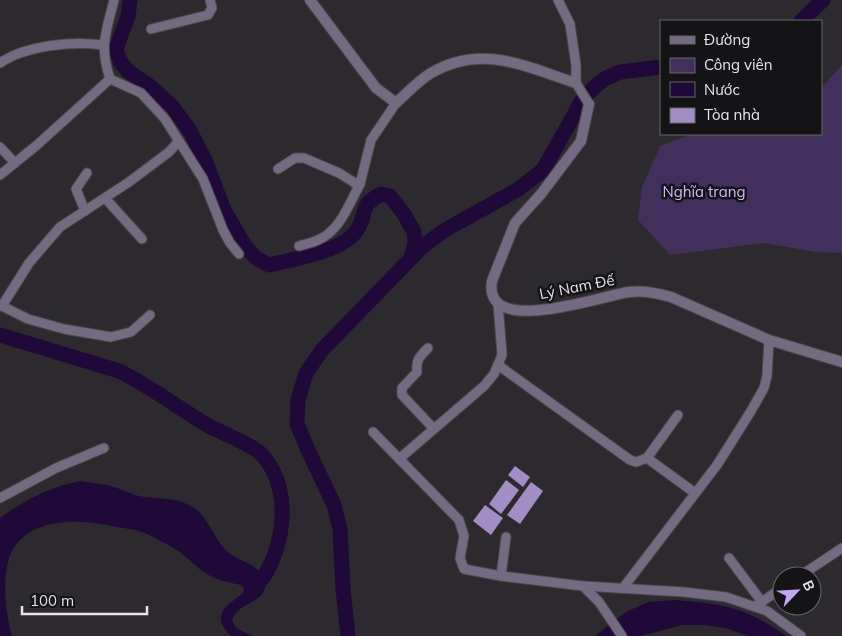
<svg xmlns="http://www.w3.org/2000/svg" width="842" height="636" font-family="Mulish,sans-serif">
  <rect width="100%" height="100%" fill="#2c2a2f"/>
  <polygon fill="#422f5c" points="842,65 842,253 816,252 763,243 670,255 638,220 642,187 660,146 692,134 821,134 821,88"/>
  <g fill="#200938">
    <path d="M80,481C90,483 101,483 110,486C119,488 127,492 135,495C159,501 180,494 200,513C211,524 216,543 229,553C241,562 263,566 265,583C267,604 239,600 232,620L236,628L252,636H231C208,614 229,605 244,592V588L241,585C233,583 224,582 215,578C201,573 191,560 178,551C169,545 155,538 145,533C134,529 122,528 111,526C81,519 35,518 15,546C0,568 5,612 12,636H0V518C27,499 47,488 80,481Z"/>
    <path d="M675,600C696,602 718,603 738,610C756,616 771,626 787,636H749L725,628L703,625H682L641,636H595L626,612L648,602Z"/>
  </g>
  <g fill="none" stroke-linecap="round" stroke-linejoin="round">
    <g stroke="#200938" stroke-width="15">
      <path d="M130,0L128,16L116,49L120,61L128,71L151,87L172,106L190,131L205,160L224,210L245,246L256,258L269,265C293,259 343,252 357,230C368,214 358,206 381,194L390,196L404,214L414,232L415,243L411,258"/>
      <polyline points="801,21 823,0"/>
      <path d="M0,335L119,371C150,386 177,407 207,425C221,433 254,445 263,456C295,491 284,561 251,592"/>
      <polyline points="348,636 343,589 340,529 334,505 308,450 297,424 298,400 306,373 322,350 423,246 445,230 517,190 543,170 584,97 598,84 606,78 620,72 661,67"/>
    </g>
  </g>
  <g fill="#a38dc5">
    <polygon points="515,466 530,477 523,487 508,475"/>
    <polygon points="506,480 519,490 501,514 489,504"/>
    <polygon points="531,482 543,491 520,524 507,515"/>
    <polygon points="485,505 503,518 491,535 473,521"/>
  </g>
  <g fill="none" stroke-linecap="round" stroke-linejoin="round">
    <g stroke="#4a484d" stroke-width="11">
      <g id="minor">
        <path d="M114,0C106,33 99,45 110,79L141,93L165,119L203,179L223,230L230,243L239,254"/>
        <polyline points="558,0 570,24 576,65 576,83 589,104"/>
        <polyline points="151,29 208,15 212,8 210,0"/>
        <path d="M0,63C26,45 73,41 103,45"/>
        <polyline points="0,147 15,163"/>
        <polyline points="278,169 295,158 304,158 339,173 355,183 360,184 371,140 396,103"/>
        <polyline points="0,175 37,145 110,79"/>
        <polyline points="105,198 142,239"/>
        <polyline points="85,211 76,189 87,173"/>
        <path d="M299,246C305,244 312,243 318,240C340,231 349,204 360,184"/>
        <polyline points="0,305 28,319 64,329 111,337 131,332 150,315"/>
        <polyline points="2,306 29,263 60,227 129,182 169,152 178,142"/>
        <path d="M428,348C419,357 416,360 417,372L402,388V395L434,429"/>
        <polyline points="498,365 630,460 636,462 647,458"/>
        <polyline points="678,415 647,458 695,493"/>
        <polyline points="373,432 459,520 464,536 460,558 464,569 501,576 583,586 684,592 726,597 767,611 801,636"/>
        <polyline points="399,459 484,386 494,374 502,355 498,303"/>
        <polyline points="0,498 56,468 104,448"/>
        <polyline points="729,558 762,602"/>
        <polyline points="501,576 506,537"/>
        <polyline points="800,576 842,548"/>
        <polyline points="583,586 599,602 622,636"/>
        <polyline points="623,588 717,465 751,411 764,388 767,376 769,340"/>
        <polyline points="757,605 782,588"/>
      </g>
    </g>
    <g stroke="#4a484d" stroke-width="12">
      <g id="tertiary">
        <path d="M310,0L376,88L396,103C407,93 418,81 431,73C482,43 526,67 576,83"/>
        <path d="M589,104L581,141L541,194L515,223L492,281C482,339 604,295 629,292C643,290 657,293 671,297L769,340L842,362"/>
      </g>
    </g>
    <use href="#minor" stroke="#746b83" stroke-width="9"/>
    <use href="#tertiary" stroke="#746b83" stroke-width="10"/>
  </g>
  <g text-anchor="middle" stroke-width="5" stroke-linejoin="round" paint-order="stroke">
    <g font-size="15" fill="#d2b9f9" stroke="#141316">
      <text x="704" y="197">Nghĩa trang</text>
    </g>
    <g font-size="15" fill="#e7e5e9" stroke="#141316">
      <text transform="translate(577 287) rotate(-11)" y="5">Lý Nam Đế</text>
    </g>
  </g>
  <rect x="660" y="20" width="162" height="115" fill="#141316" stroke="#68676a"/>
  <rect x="670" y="36" width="25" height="8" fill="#746b83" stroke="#68676a"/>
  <text x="704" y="45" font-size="15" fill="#e7e5e9">Đường</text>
  <rect x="670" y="58" width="25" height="15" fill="#422f5c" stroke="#68676a"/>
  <text x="704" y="70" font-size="15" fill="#e7e5e9">Công viên</text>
  <rect x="670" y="82" width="25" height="15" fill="#200938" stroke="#68676a"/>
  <text x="704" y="95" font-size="15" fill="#e7e5e9">Nước</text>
  <rect x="670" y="108" width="25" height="15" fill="#a38dc5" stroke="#68676a"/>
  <text x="704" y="120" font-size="15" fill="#e7e5e9">Tòa nhà</text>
  <g transform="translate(797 591) rotate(65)"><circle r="24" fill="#141316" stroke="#68676a"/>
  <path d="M0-4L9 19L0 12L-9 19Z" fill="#c4a7f1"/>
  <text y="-8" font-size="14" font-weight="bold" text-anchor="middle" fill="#e7e5e9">B</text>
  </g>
  <path d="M22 606v8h125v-8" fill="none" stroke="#e7e5e9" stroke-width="2.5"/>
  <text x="30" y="606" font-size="15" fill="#e7e5e9" stroke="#141316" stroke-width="4" paint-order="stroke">100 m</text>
</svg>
